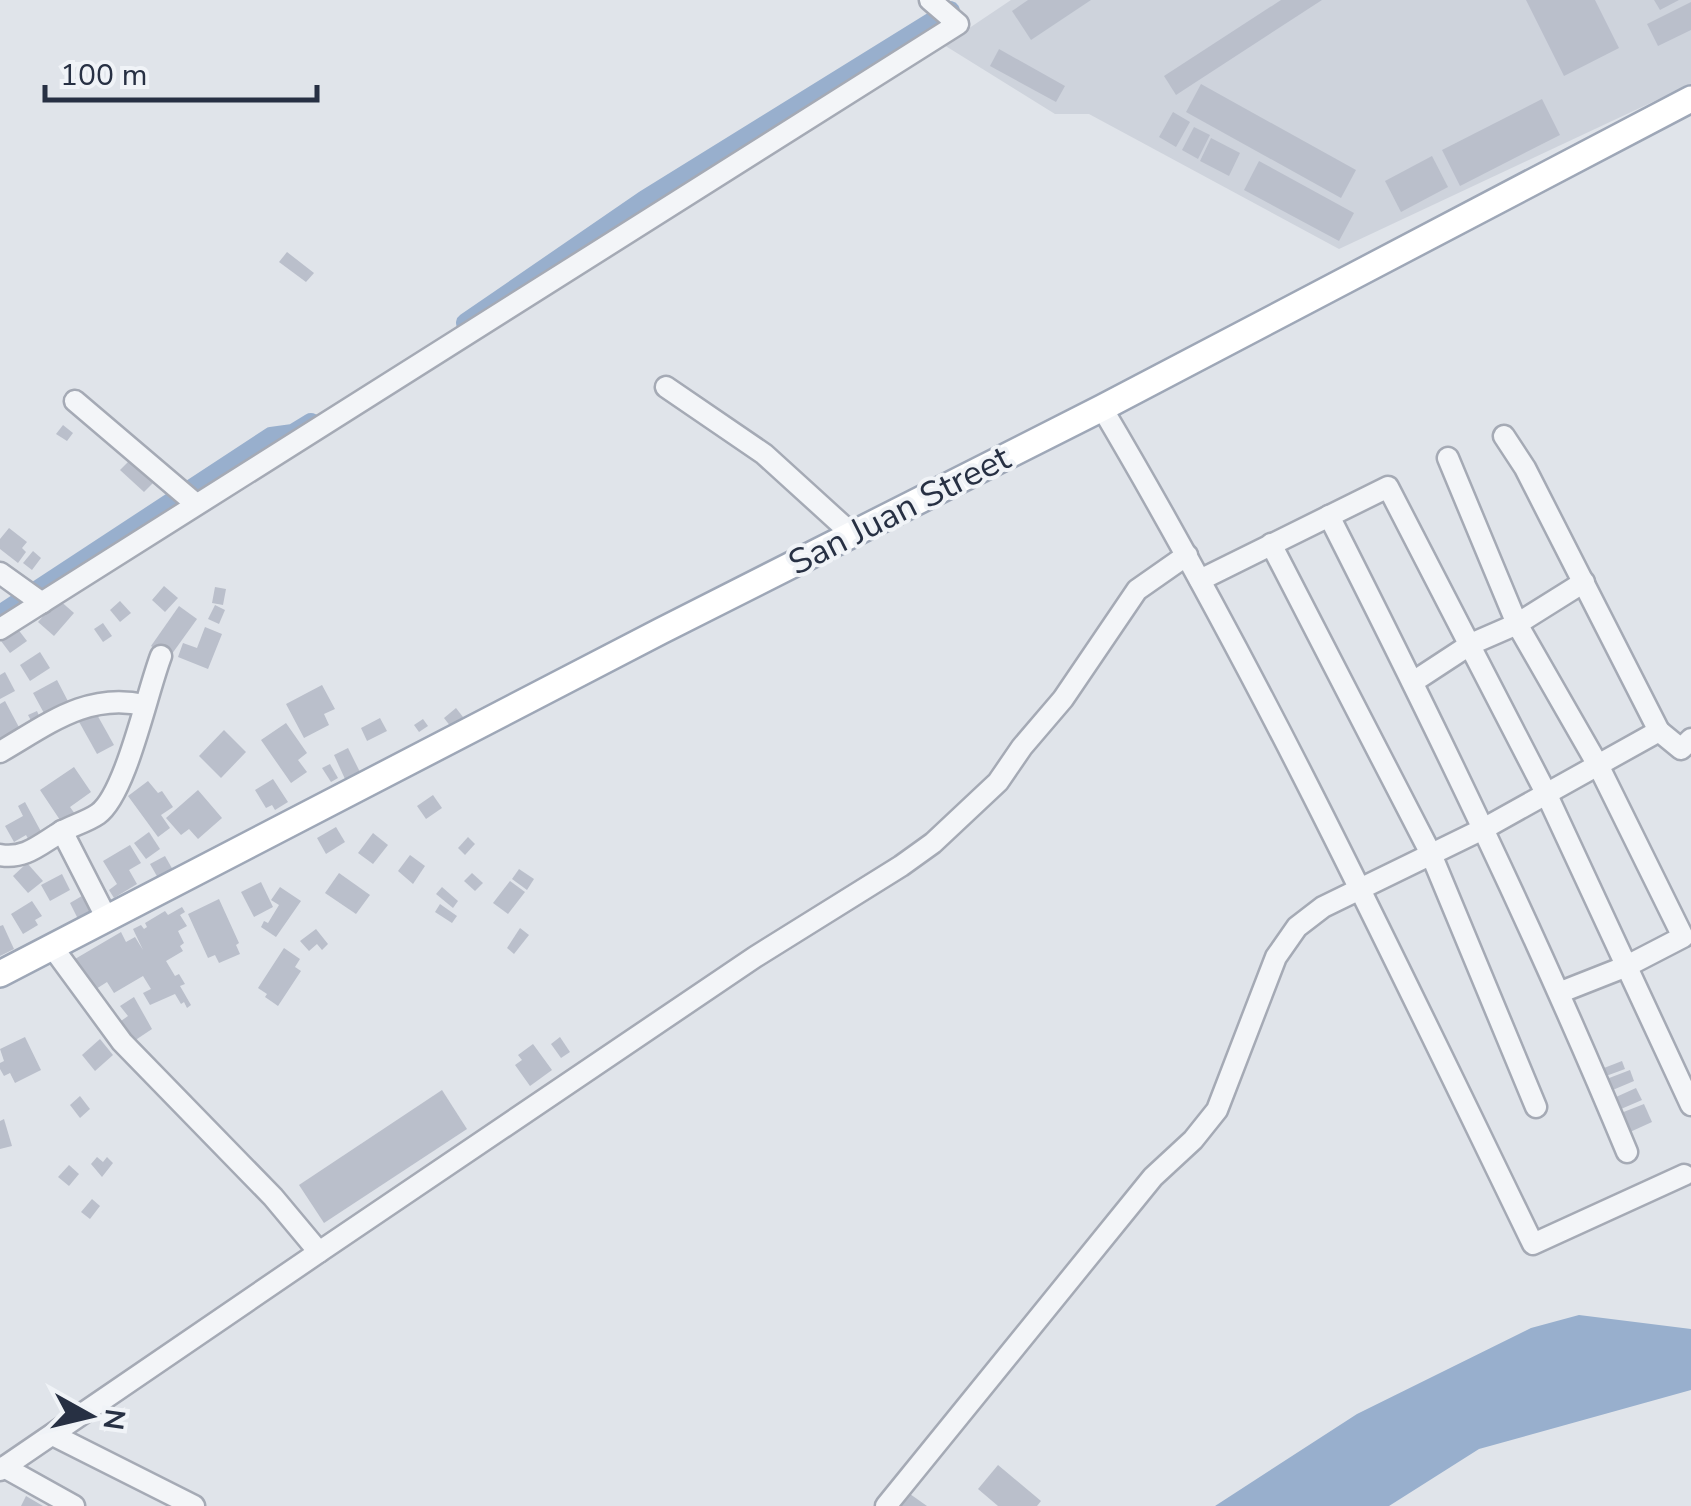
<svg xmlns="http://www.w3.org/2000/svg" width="1691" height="1506" font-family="'Nunito Sans',sans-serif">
  <rect width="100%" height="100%" fill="#e0e4ea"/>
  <polygon fill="#ced3dc" points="1011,0 1691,0 1691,84 1339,249 1089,114 1055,114 944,45"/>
  <polygon fill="#98afcd" points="1579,1315 1691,1329 1691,1390 1479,1449 1389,1506 1215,1506 1357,1414 1531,1328"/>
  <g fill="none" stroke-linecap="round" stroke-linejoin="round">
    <g stroke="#98afcd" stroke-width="20">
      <polyline points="466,323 645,200 950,11"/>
      <polyline points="0,615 271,437 293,434 311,423"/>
    </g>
  </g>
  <g fill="#babfcb">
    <polygon points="1028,0 1091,0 1031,40 1012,11"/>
    <polygon points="1281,0 1322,0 1176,95 1164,76"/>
    <polygon points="1526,0 1595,0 1619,48 1564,76"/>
    <polygon points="1654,0 1679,0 1660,10"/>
    <polygon points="1691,2 1691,30 1658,46 1647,24"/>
    <polygon points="999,49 1065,86 1056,102 990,66"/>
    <polygon points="1201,84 1356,170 1341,198 1186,112"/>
    <polygon points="1542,99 1560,135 1460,186 1442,150"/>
    <polygon points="1173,112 1190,122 1176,147 1159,137"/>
    <polygon points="1194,127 1210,135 1198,159 1182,150"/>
    <polygon points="1211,138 1240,153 1229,176 1200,161"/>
    <polygon points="1432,156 1448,187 1401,212 1385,181"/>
    <polygon points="1259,161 1354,213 1339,241 1244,190"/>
    <polygon points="287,252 314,273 306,282 279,262"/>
    <polygon points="63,425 73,433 67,441 56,434"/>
    <polygon points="133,457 157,479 144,492 120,470"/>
    <polygon points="9,528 27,542 22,548 26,552 18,563 0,549 0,539"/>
    <polygon points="33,551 41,558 32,570 23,563"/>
    <polygon points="164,586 178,598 165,612 152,600"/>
    <polygon points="215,587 226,589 223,605 212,603"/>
    <polygon points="58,599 74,613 54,636 38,622"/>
    <polygon points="120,601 131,613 120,622 110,610"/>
    <polygon points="215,605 225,610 219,624 208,619"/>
    <polygon points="179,606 197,619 169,658 151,646"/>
    <polygon points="103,623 112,636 103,642 94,629"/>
    <polygon points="205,627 222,634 208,669 178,657 183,643 197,648"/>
    <polygon points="17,628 27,641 10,653 1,641"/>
    <polygon points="40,652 50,668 30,681 20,665"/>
    <polygon points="5,672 15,691 0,699 0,675"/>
    <polygon points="57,680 72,709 35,728 28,715 37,711 40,718 45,715 33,693"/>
    <polygon points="322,685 335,709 324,714 329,725 304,738 286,704"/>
    <polygon points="5,701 21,731 0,742 0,704"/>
    <polygon points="456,708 463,717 451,727 444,718"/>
    <polygon points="95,711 114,745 97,754 78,720"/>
    <polygon points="380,718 387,731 367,741 361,728"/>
    <polygon points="423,719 428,726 419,732 414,725"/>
    <polygon points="286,723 307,753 298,760 307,772 291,783 261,740"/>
    <polygon points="224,730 246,752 221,778 199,756"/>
    <polygon points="348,748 360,772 345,779 334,755"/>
    <polygon points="330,764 338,778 331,782 322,768"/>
    <polygon points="74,767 91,792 70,807 75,814 62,823 40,790"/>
    <polygon points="273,779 288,802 275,810 272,805 266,808 255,790"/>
    <polygon points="148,781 158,793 162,791 173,807 161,815 170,828 158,837 128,796"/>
    <polygon points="198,790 222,818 198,839 189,829 181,835 166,818"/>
    <polygon points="433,795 442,808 426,819 417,806"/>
    <polygon points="25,802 45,839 32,846 26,835 14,842 5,826 23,816 18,806"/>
    <polygon points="336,827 345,842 326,854 317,838"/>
    <polygon points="149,832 160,849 146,859 134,843"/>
    <polygon points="373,833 388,845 373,864 358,853"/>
    <polygon points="468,837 475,844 465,855 458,848"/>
    <polygon points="130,845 141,863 129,870 137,884 114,898 109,890 117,884 103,861"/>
    <polygon points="410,855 425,866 413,884 398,871"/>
    <polygon points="165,856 173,870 158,878 150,864"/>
    <polygon points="27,863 43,881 28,893 13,876"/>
    <polygon points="519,869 534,879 527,890 512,879"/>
    <polygon points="339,873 370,895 356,914 325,893"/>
    <polygon points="472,873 483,883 475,891 464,881"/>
    <polygon points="62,874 70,890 50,901 41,885"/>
    <polygon points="510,881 525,892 508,914 493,903"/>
    <polygon points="261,882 273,907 254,917 241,892"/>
    <polygon points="280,887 301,901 276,937 261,927 264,921 268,923 279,905 271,900"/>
    <polygon points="442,887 458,901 453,908 436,894"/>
    <polygon points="87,893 97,912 79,921 70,903"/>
    <polygon points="219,899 239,943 236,945 240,954 219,963 215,955 208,958 188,914"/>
    <polygon points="32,901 42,916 35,920 38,925 23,934 11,914"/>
    <polygon points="440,904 457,916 452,923 435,912"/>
    <polygon points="182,907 185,912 180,915 187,926 178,931 184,943 180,946 183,951 166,961 175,976 179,974 185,984 180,986 191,1005 187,1008 184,1002 181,1004 175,994 150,1005 143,993 151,989 143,976 114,993 107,982 96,989 75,959 121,932 126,942 135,937 143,950 133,929 141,925 144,929 147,927 145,923 165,911 168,915"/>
    <polygon points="3,925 14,949 0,956 0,926"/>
    <polygon points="520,928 529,935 514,954 507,948"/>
    <polygon points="316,929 328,944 322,950 317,944 309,951 300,941"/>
    <polygon points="284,948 300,959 295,967 301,971 278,1006 265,997 267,994 258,988"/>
    <polygon points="134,997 152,1029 134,1041 121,1021 128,1016 120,1006"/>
    <polygon points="25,1037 41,1070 15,1083 10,1073 4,1076 0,1069 0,1063 4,1061 0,1049"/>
    <polygon points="560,1037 570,1052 561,1058 551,1044"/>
    <polygon points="100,1039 113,1055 95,1071 82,1055"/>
    <polygon points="533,1044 552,1070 530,1086 515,1065 522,1060 518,1055"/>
    <polygon points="1622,1061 1625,1069 1606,1076 1604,1068"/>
    <polygon points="1630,1070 1634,1081 1608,1092 1604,1080"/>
    <polygon points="1636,1088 1642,1100 1621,1109 1616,1097"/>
    <polygon points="442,1090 467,1129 324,1223 299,1185"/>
    <polygon points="80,1096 90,1109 80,1118 70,1105"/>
    <polygon points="1644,1104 1652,1122 1630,1132 1621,1113"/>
    <polygon points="4,1119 12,1146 0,1149 0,1121"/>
    <polygon points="97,1157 103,1162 107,1157 113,1163 102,1177 91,1164"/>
    <polygon points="69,1165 79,1174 69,1186 58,1177"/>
    <polygon points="92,1199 100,1206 90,1219 81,1212"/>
    <polygon points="998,1465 1041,1501 1037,1506 998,1506 978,1489"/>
    <polygon points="910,1494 927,1506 901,1506"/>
    <polygon points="26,1496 43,1506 21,1506"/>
  </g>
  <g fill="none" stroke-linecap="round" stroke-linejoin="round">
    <g stroke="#a5aab5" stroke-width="25">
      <g id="minor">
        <polyline points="666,387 764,454 852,534"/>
        <polyline points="75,401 196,504"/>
        <path d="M1102,408C1262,678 1396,962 1533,1244L1684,1175"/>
        <polyline points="1448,458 1517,624 1599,767 1683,937 1627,966 1561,992"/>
        <path d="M1329,516C1435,725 1537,935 1627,1152"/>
        <polyline points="1271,544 1431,854 1536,1107"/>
        <polyline points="0,573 42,603"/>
        <polyline points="1200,580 1388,487 1546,793 1691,1105"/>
        <polyline points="0,629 958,24 930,0"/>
        <polyline points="1413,682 1471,644 1517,624 1584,582"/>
        <polyline points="1659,731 1681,749 1691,739"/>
        <path d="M0,752C47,725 87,692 144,705"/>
        <polyline points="62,831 107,919"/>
        <path d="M0,855C23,859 37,847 56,835C69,826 85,823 98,814C126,794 147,692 161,656"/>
        <polyline points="53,948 122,1042 273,1197 319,1252 755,957 901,866 933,843 998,782 1022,747 1063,699 1137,590 1187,555"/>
        <polyline points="53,1435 194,1506"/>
        <polyline points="4,1467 74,1506"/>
        <polyline points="0,1470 319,1252"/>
        <polyline points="886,1506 1153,1177 1193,1140 1217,1110 1276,957 1297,927 1323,907 1485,828 1659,731 1525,468 1504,436"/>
      </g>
    </g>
    <g stroke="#9ea7b7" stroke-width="30">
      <polyline id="major" points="0,974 661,631 1102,408 1691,99"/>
    </g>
    <use href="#minor" stroke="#f3f5f8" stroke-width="20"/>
    <use href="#major" stroke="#fff" stroke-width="25"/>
  </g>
  <g text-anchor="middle" stroke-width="8" stroke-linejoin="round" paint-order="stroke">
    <g font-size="35" fill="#273043" stroke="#f0f3f7">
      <text transform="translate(899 510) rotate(-27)" y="12">San Juan Street</text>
    </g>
  </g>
  <g transform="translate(90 1416) rotate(98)" stroke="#f0f3f7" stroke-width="8" paint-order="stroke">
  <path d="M0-8L18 38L0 25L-18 38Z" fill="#273043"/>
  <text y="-15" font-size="28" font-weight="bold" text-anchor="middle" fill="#273043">N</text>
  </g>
  <path d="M45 85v15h272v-15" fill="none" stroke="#273043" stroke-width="5"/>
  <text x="60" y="85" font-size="30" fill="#273043" stroke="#f0f3f7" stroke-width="8" paint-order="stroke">100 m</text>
</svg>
